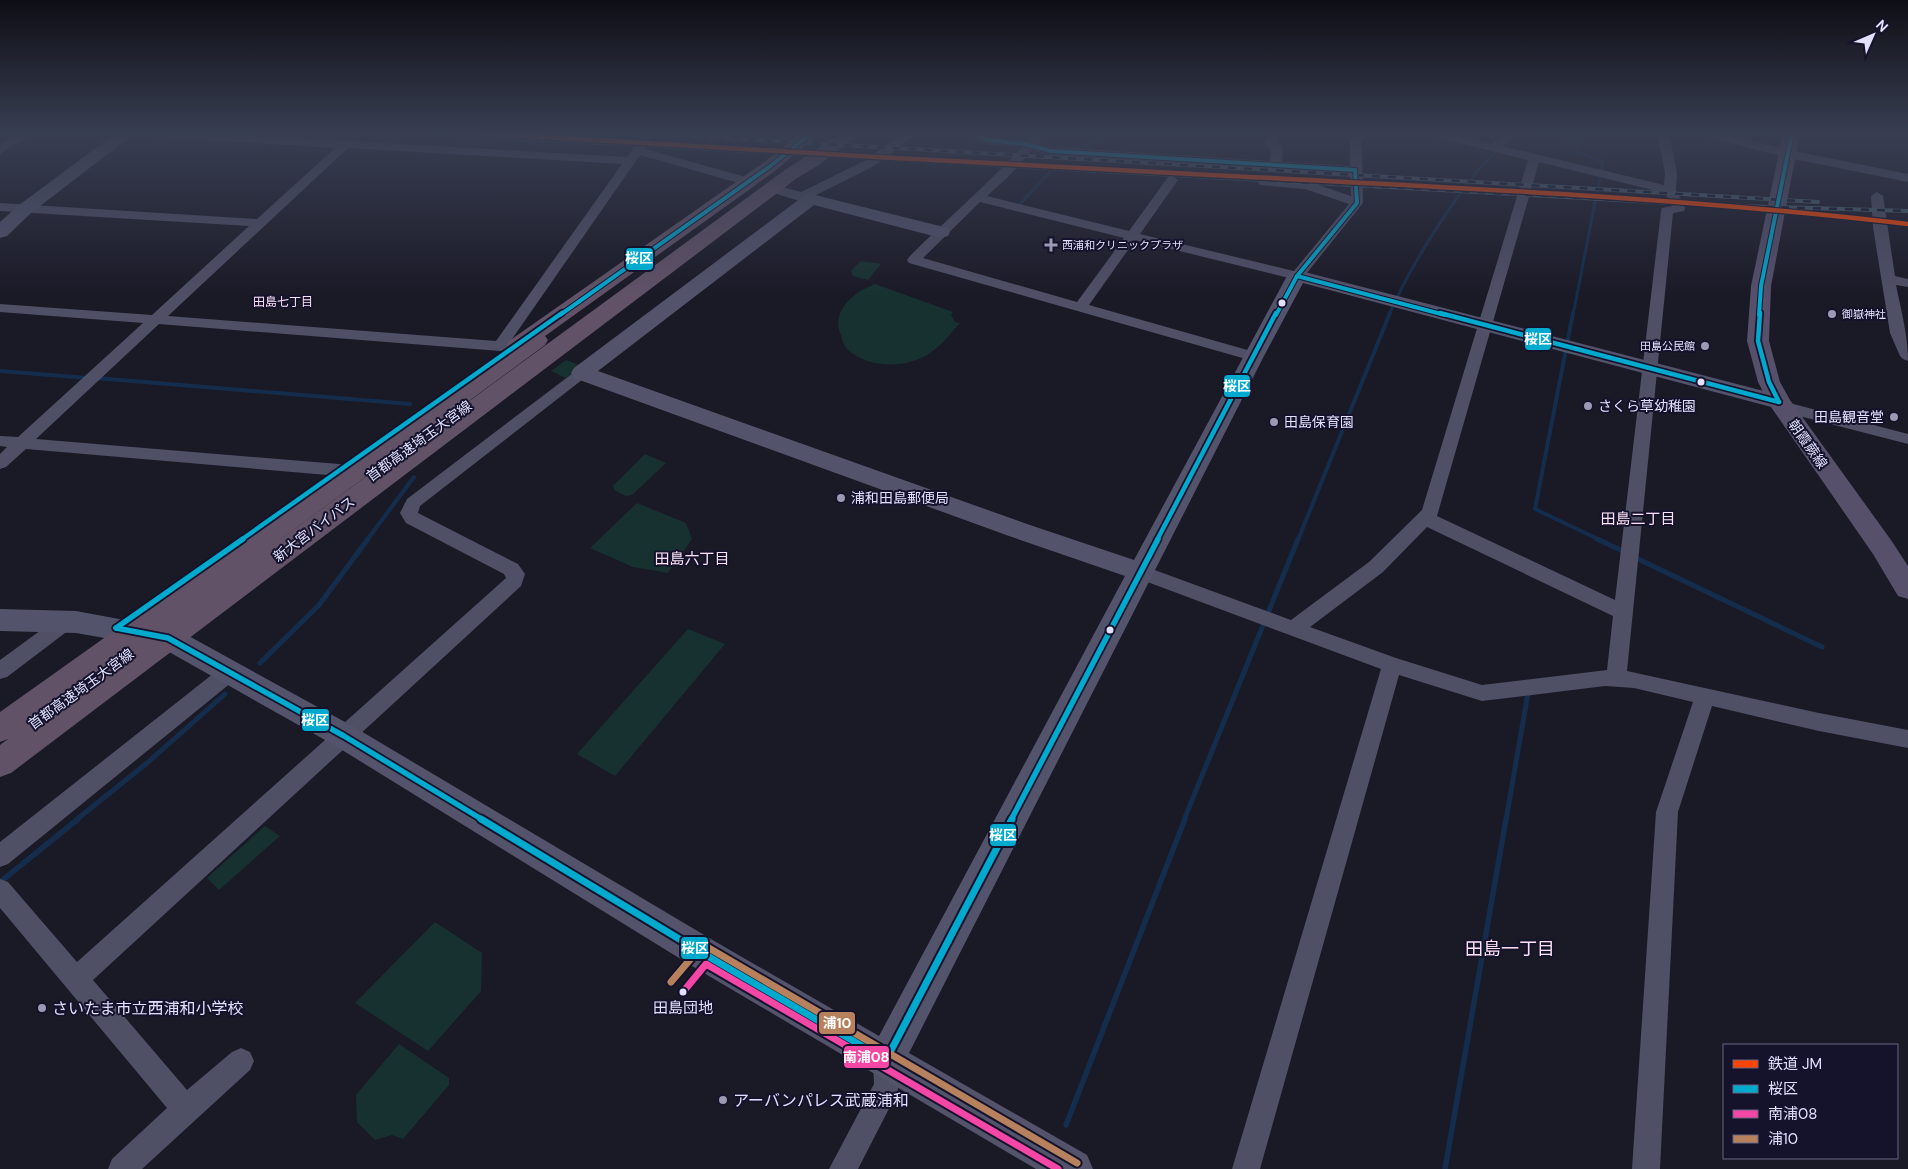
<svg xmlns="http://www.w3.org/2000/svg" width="1908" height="1169" font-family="'DM Sans','Noto Sans JP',sans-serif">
  <rect width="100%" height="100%" fill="#1a1926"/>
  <g fill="#173130">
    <polygon points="861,261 881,264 868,280 853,276 851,271"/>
    <path d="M875,284L953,312L951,315L955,322L960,323C950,334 942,345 930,353C907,369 868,369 847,349C844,346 842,340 841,335C830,311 854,292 875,284Z"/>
    <polygon points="566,360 582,366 566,378 551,371"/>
    <polygon points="645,454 666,463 632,495 626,496 614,490 613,486"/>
    <polygon points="637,503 686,523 692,539 668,573 633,567 590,548"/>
    <polygon points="688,629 725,644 615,776 577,754"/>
    <polygon points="265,826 280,836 219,890 207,878"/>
    <polygon points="435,922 482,953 481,991 428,1051 355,1003"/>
    <polygon points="399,1044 449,1078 449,1085 403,1139 392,1135 375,1140 357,1122 356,1095"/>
  </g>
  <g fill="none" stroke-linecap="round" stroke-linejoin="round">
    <g stroke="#142d4c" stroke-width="3">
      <polyline points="1548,133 1582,140"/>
      <polyline points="1083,148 1109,133"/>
      <polyline points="1020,204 1049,173"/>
      <path d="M1389,315C1408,270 1445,212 1475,174C1487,159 1503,146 1516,133"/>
      <polyline points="1573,315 1603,162 1576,151 1582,140 1589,133"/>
    </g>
    <g stroke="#142d4c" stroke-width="4">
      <polyline points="1573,313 1535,509 1600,540"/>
      <polyline points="0,371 88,378"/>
      <polyline points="96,378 410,404"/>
      <polyline points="367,540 414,477"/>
      <polyline points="1298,540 1390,313"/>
    </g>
    <g stroke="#142d4c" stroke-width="5">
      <polyline points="1597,539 1625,552"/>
      <polyline points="1634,557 1822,647"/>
      <polyline points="260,663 319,605 368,539"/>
      <polyline points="76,820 147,763 225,694"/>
      <polyline points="1184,820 1298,539"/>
      <polyline points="1506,820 1528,693"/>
    </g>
    <g stroke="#142d4c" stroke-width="5.5">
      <polyline points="0,882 78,819"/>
      <polyline points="1066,1125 1185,819"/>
      <polyline points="1445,1169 1506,819"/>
    </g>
    <g fill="#4f4f66" fill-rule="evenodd">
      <polygon points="19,133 33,133 0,154 0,145"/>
      <path d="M133,133H205L627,157L644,133H656L645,149L753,179L755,182L749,186L640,155L510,342L520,344L523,347L520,350L500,351L159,324L36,439L339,464L345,466L347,470L345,474L339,476L26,449L6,467L0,469V454L7,447L0,446V436L18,437L143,323L0,312V304L152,315L249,226L0,211V203L257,219L335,148L139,136ZM348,148L622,164L496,341L168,316Z"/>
      <polygon points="784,133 798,133 786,141 780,137"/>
      <path d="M903,133H918L874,166L814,196L817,199L815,202C804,205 780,194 768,191L766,188L772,184L801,192L866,160Z"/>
      <path d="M966,133H980L992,137L1027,141L1034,133H1047L1038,144L1051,147L1270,161L1271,149L1265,144L1267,133H1279L1277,142L1283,147L1282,162L1350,166V141L1355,133H1367L1362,141L1363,203L1302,279L1297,280L1135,240L1089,305L1258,353L1261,356L1258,359L1253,361L909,263L907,260L909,257C946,220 986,186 1022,147C1004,145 979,148 966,133ZM1032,150L1051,155L1350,173L1351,196L1307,181L1260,179L1258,182L1260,185L1305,189L1349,204L1294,271L1140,234L1178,180L1172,176L1168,177L1129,231L987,196L1009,176ZM980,202L1124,238L1077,302L923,258Z"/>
      <path d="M1425,133H1447L1492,144L1503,133H1516L1502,146L1664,185L1665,173L1657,133H1669L1677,173L1676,190L1685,208L1684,211L1673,213L1627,671L1819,713L1908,730V748L1819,731L1712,706L1678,812L1660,1169H1632L1656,812L1693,702L1634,688L1605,686L1482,701L1399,675L1260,1169H1232L1381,669L1134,577L1132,572L1134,567L1141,565L1291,620L1369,562L1422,510L1528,160L1427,135ZM1539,162L1665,193L1672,206L1662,208L1661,211L1615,600L1437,516ZM1427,527L1613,616L1607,670L1482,685L1396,658L1310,627L1383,572Z"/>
      <polygon points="1698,133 1719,133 1789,150 1908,174 1908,182 1789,158 1700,135"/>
      <path d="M1877,192L1883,196L1895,276L1908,279V287L1896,285C1901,310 1908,335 1908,361L1903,359L1900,356L1890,333L1873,227L1871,196Z"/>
      <polygon points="582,368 587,370 590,373 587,376 420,506 418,513 518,564 525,574 521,586 93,980 187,1090 232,1052 241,1048 250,1052 254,1061 250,1070 142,1169 108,1169 112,1159 167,1108 0,908 0,879 8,882 77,962 506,578 504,574 406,523 400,513 407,499 577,370"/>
      <polygon points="1782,401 1908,434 1908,444 1776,410 1774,406 1776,402"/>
      <polygon points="66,614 73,617 76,622 73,627 7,677 0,679 0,660 59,617"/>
      <polygon points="230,664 237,666 240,672 237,678 8,864 0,867 0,842 223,666"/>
      <path d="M886,1047L895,1051C901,1065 902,1081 896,1095L858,1169H829L874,1084L873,1060L877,1051Z"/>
    </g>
    <g fill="#53546c" fill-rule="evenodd">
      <polygon points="116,133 135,133 31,213 7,236 0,238 0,222 19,205"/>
      <polygon points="811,194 948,228 950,232 948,236 941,238 814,205 598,371 1027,524 1134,560 1287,276 1290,272 1297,270 1787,397 1790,402 1787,407 1779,409 1303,283 1264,356 909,1053 1087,1155 1093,1169 1036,1169 692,966 334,745 162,648 76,633 0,631 0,609 76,611 178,630 354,727 716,942 879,1036 1125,576 1009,536 574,378 571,373 574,368 805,195"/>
    </g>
    <polygon fill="#56506a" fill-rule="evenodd" points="1783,133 1800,133 1771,286 1769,341 1780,382 1790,400 1891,540 1908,566 1908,599 1898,596 1873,554 1771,407 1758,382 1747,341 1751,286"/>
    <polygon fill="#615268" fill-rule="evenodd" points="801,133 820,133 775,171 545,336 548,340 545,345 255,558 785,170 841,133 860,133 819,165 797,178 11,773 0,777 0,745 8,739 0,742 0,712 509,350 506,346 509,341 763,163"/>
    <g stroke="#485f6d" stroke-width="4">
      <g id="rail">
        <polyline points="423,133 1708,205 1908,211"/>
        <polyline points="637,133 1818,202"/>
      </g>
    </g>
    <use href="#rail" stroke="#15132c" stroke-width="2.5" stroke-dasharray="8" stroke-linecap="butt"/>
    <g stroke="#15132c" stroke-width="6">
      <g id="bus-1-far3">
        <polyline points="972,133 987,140 1024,144 1051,151 1355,170"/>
        <polyline points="1297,276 1445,315"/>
        <polyline points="560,315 769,167 812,133"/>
        <polyline points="1276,315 1297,276 1357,203 1355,170"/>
        <polyline points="1759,315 1761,286 1792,133"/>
      </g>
    </g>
    <g stroke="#15132c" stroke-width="8">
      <g id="bus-1-far2">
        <polyline points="1440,313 1779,402"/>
        <polyline points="1760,313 1758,341 1769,382 1779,402"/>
        <polyline points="241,540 562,313"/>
        <polyline points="1157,540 1276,313"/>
      </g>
    </g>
    <g stroke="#15132c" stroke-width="9">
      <g id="bus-1-far1">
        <polyline points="116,628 168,638 344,736 483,820"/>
        <polyline points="116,628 243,539"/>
        <polyline points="1011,820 1158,539"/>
      </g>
    </g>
    <g stroke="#15132c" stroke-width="11">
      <g id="bus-1">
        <polyline points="481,819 704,954 886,1060"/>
        <polyline points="886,1060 1012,819"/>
      </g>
    </g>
    <g stroke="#15132c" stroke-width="11">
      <polyline id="bus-2" points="683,992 706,964 1058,1169"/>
    </g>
    <g stroke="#15132c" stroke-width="11">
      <polyline id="bus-3" points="671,982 699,949 707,947 1077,1163"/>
    </g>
    <use href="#bus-1-far3" stroke="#00a9ce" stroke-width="4"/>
    <use href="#bus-1-far2" stroke="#00a9ce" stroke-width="4.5"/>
    <use href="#bus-1-far1" stroke="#00a9ce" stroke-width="5.5"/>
    <use href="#bus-1" stroke="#00a9ce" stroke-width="7"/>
    <use href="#bus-2" stroke="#f346a5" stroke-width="7"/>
    <use href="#bus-3" stroke="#b6815c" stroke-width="7"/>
    <g stroke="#15132c" stroke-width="7">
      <path id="rail-1" d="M477,133C722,149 966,162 1211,175C1444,187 1676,197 1908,224"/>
    </g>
    <use href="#rail-1" stroke="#ff4500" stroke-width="4.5"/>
  </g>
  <linearGradient id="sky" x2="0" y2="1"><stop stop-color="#0e0e15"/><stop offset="0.45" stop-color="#383e52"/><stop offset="1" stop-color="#383e52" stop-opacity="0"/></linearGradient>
  <rect width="1908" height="297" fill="url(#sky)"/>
  <g fill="#9b9ab2" stroke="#15132c" stroke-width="2">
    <path d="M1048.5 237.5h5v5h5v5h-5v5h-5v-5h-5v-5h5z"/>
    <circle cx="1832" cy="314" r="5"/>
    <circle cx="1705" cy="346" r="5"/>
    <circle cx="1588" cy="406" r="5"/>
    <circle cx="1894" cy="417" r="5"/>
    <circle cx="1274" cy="422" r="5"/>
    <circle cx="841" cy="498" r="5"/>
    <circle cx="42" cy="1008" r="5"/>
    <circle cx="723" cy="1100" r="5"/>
  </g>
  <g fill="#e1e0fd" stroke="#15132c" stroke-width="2">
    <circle cx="1282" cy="303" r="4.5"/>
    <circle cx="1701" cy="382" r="4.5"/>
    <circle cx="1110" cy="630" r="4.5"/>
    <circle cx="683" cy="992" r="4.5"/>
  </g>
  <g text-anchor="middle" stroke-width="4" stroke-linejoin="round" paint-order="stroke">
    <g font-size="11" fill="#e1e0fd" stroke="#15132c" text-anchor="start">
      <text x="1062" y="249">西浦和クリニックプラザ</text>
      <text x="1842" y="318">御嶽神社</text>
      <text x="1695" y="350" text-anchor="end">田島公民館</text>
    </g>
    <g font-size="12" fill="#fde1f5" stroke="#15132c">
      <text x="283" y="306">田島七丁目</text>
    </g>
    <g font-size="14" fill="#e1e0fd" stroke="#15132c" text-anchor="start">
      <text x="1598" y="411">さくら草幼稚園</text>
      <text x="1884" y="422" text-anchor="end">田島観音堂</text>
      <text x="1284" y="427">田島保育園</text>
      <text x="851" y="503">浦和田島郵便局</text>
    </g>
    <g font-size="14" fill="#e1e0fd" stroke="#15132c">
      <text transform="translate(419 441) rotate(-36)" y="5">首都高速埼玉大宮線</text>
      <text transform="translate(1808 444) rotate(55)" y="5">朝霞蕨線</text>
      <text transform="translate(314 529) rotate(-37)" y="5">新大宮バイパス</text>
      <text transform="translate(81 689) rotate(-36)" y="5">首都高速埼玉大宮線</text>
    </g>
    <g font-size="15" fill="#fde1f5" stroke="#15132c">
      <text x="1638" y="524">田島二丁目</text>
      <text x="692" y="564">田島六丁目</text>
    </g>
    <g font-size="15" fill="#e1e0fd" stroke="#15132c">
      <text x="683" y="1013">田島団地</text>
    </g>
    <g font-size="16" fill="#e1e0fd" stroke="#15132c" text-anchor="start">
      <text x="52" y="1014">さいたま市立西浦和小学校</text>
      <text x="733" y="1106">アーバンパレス武蔵浦和</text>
    </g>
    <g font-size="18" fill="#fde1f5" stroke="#15132c">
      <text x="1510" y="955">田島一丁目</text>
    </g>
  </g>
  <g stroke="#15132c" stroke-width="2">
    <rect x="625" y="247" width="29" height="24" rx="5" fill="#00a9ce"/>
    <rect x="1524" y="327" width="28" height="24" rx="5" fill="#00a9ce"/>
    <rect x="1223" y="374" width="28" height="24" rx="5" fill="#00a9ce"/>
    <rect x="301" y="708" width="29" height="24" rx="5" fill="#00a9ce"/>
    <rect x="989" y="823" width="28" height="24" rx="5" fill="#00a9ce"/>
    <rect x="680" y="936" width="29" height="24" rx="5" fill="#00a9ce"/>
    <rect x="818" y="1011" width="38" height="24" rx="5" fill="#b6815c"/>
    <rect x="843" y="1045" width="47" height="24" rx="5" fill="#f346a5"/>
  </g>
  <g font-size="14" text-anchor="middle" font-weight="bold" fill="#fff">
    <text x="639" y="263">桜区</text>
    <text x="1538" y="344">桜区</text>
    <text x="1237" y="391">桜区</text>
    <text x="315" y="725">桜区</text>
    <text x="1003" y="840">桜区</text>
    <text x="695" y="953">桜区</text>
    <text x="837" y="1028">浦10</text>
    <text x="866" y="1062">南浦08</text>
  </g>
  <rect x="1723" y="1044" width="175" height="115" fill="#15132c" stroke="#676580"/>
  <rect x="1733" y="1060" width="25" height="8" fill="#ff4500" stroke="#676580"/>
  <text x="1768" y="1069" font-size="15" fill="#e1e0fd">鉄道 JM</text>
  <rect x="1733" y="1085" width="25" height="8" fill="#00a9ce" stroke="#676580"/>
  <text x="1768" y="1094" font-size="15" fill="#e1e0fd">桜区</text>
  <rect x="1733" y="1110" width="25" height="8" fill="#f346a5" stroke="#676580"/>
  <text x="1768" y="1119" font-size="15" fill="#e1e0fd">南浦08</text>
  <rect x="1733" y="1135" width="25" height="8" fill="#b6815c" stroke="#676580"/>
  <text x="1768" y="1144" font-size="15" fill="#e1e0fd">浦10</text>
  <g transform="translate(1873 35) rotate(45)" stroke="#15132c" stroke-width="4" paint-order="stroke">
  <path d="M0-4L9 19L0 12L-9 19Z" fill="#e1e0fd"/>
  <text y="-8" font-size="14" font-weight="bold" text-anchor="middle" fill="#e1e0fd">N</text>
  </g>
</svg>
